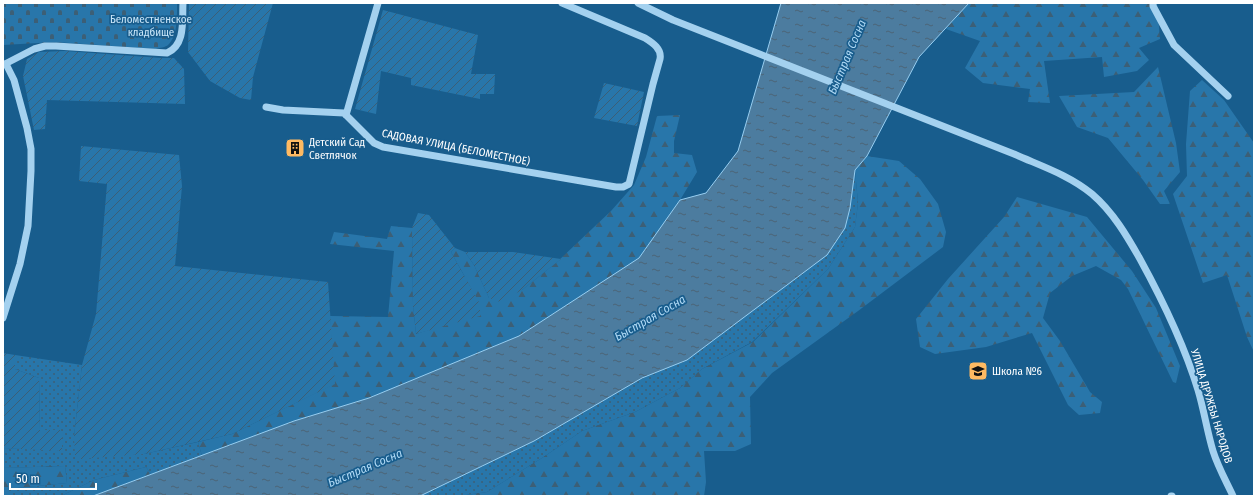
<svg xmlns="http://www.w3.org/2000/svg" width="1257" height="499" font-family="'Fira Sans Condensed',sans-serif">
  <defs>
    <pattern id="grass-dots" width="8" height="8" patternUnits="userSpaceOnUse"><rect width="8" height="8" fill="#2876aa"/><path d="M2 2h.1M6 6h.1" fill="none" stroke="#3c5f76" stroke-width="1.8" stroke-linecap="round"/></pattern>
    <pattern id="forest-firs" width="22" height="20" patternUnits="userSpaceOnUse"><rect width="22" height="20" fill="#2876aa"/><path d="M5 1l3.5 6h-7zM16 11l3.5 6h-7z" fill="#3c5f76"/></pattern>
    <pattern id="cemetery-stones" width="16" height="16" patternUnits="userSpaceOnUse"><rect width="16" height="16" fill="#2876aa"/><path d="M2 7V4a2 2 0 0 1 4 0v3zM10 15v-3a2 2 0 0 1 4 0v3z" fill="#3c5f76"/></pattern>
    <pattern id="garden-furrows" width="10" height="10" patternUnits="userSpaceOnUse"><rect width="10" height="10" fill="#2876aa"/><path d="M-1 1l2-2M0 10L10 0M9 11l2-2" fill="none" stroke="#3c5f76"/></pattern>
    <pattern id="water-ripples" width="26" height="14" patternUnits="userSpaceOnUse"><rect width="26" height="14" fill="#4c7c9f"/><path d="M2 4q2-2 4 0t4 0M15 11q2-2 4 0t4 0" fill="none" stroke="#4c6476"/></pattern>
  </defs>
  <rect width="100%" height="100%" fill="#185d8d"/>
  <g fill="url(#grass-dots)">
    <polygon points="855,170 858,203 855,227 828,269 752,342 702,369 680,388 635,412 582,431 542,458 487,492 459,496 420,496 534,441 642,378 687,360 845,228 850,208"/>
    <polygon points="15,355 82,365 74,437 144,454 198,442 202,456 151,474 146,467 94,480 61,496 7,496 7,489 67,483 65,466 3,468 3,448 62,450 40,431 39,378 15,369"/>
  </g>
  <g fill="url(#forest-firs)">
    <polygon points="969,3 1157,3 1160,39 1139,48 1149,60 1137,71 1104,77 1102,57 1044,61 1050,103 1028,102 1030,89 983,83 965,68 980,41 946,29"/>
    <polygon points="1158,67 1176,143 1180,172 1164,191 1170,204 1160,204 1143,180 1108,138 1077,127 1059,96 1134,92"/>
    <polygon points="1202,80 1224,100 1254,143 1254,352 1247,337 1227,275 1203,283 1173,194 1187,176 1186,144 1190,91"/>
    <polygon points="680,115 674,141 674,153 692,155 697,172 680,200 640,258 519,336 369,398 294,421 202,456 198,442 232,434 334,384 330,316 388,317 394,251 330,244 334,232 387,239 391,226 412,228 413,305 416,334 438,327 465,277 451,252 455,248 465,252 474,265 489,298 522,290 557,262 611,211 634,185 646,157 657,116"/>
    <polygon points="867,156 899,161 920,179 938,204 946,232 943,247 858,311 772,373 750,397 751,444 735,451 704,451 706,482 704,496 459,496 487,492 542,458 582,431 635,412 680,388 702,369 753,342 828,269 855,227 858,203 855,170"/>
    <polygon points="1017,197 1087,217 1132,271 1156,308 1180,366 1176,383 1173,382 1128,289 1121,280 1096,266 1072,276 1050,293 1043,318 1060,341 1090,392 1102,402 1100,413 1079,415 1068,405 1032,333 986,347 935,354 920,347 916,319 948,279 1004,217"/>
    <polygon points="65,466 67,483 7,489 7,496 3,496 3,468"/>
    <polygon points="146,467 151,474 93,496 61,496 94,480"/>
  </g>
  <path fill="url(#cemetery-stones)" d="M3,3H177C177,15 178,36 168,45C166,47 159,48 156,49L55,42L3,45Z"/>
  <g fill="url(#garden-furrows)">
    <polygon points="189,3 273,3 253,77 251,100 240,98 210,81 188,52"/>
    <polygon points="383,10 478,35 471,74 495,74 494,94 480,94 480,99 411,85 411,78 381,71 376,114 355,109"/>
    <polygon points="65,51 161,58 174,58 184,69 185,104 47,100 45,129 34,130 23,76 27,59 39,52"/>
    <polygon points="604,83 644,92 637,126 594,118"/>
    <polygon points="81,146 179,155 182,186 175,266 328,282 335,384 232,434 144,454 80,459 75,455 74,437 82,365 96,314 107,184 79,181"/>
    <polygon points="418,213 429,215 455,248 451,252 480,304 480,316 416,334 413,305 412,228"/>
    <polygon points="465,252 513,252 561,259 522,290 500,302 489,298 474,265"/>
    <polygon points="3,353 15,355 15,369 39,378 40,430 60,430 62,437 62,451 3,448"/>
  </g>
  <polygon fill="url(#water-ripples)" stroke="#97cef1" points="781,3 969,3 919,57 867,156 855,170 850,208 845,228 827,255 687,360 642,378 534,441 420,496 93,496 294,421 369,398 519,336 639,258 680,200 706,193 738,151"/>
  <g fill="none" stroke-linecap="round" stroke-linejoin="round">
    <g stroke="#a4d1ef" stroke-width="7">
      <path d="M638,3L673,20L1014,154C1041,166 1069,175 1092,194C1113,212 1127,236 1140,259C1163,301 1184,344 1198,390C1204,410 1207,431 1213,451C1218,467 1226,481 1233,496"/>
      <polyline points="1153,3 1153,6 1174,45 1228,96"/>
      <path d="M3,65L34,49L45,46H56L167,53C186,45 182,20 183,3"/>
      <path d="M266,107L283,110L344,113L374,143L383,147L616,187H623L629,184L653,84L660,59C662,49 653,43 645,38L562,3"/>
      <polyline points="346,115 378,3"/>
      <polyline points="3,318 20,264 28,226 31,171 31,149 27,128 14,80 6,64"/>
      <polyline points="1171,496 1172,496"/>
    </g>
  </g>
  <defs>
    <g id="building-square" transform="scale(1)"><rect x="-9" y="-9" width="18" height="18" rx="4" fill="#ffba62" stroke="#185d8d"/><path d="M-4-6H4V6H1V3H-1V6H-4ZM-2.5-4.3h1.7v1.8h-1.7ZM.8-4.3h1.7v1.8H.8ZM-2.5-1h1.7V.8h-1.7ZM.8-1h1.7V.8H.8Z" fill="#111"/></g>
    <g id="school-square" transform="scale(1)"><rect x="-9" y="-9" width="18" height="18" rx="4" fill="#ffba62" stroke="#185d8d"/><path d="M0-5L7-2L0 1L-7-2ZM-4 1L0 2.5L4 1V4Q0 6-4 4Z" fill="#111"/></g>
  </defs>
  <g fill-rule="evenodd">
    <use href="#building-square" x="295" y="148"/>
    <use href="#school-square" x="978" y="371"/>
  </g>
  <g text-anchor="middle" stroke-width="3.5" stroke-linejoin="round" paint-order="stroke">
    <g font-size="11" fill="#cae7fa" stroke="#185d8d">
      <text x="151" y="23">Беломестненское<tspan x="151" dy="13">кладбище</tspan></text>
    </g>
    <g font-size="11" fill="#fff" stroke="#185d8d" text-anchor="start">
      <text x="309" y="146">Детский Сад<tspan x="309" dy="13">Светлячок</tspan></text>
      <text x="992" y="375">Школа №6</text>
    </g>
    <g font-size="11" fill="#fff" stroke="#185d8d">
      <text transform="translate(456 147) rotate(11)" y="4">САДОВАЯ УЛИЦА (БЕЛОМЕСТНОЕ)</text>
      <text transform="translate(1212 406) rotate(73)" y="4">УЛИЦА ДРУЖБЫ НАРОДОВ</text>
    </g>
    <g font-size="12" font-style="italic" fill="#b0daf6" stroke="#185d8d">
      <text transform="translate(847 57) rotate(-67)" y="4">Быстрая Сосна</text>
      <text transform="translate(650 318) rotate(-30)" y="4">Быстрая Сосна</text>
      <text transform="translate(365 468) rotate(-23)" y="4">Быстрая Сосна</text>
    </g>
  </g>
  <rect width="1257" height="499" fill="none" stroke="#ffffff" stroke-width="8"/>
  <path d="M10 483v6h86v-6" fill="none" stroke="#ffffff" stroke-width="2"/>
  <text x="16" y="483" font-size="12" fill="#ffffff" stroke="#185d8d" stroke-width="3" paint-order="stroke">50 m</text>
</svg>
